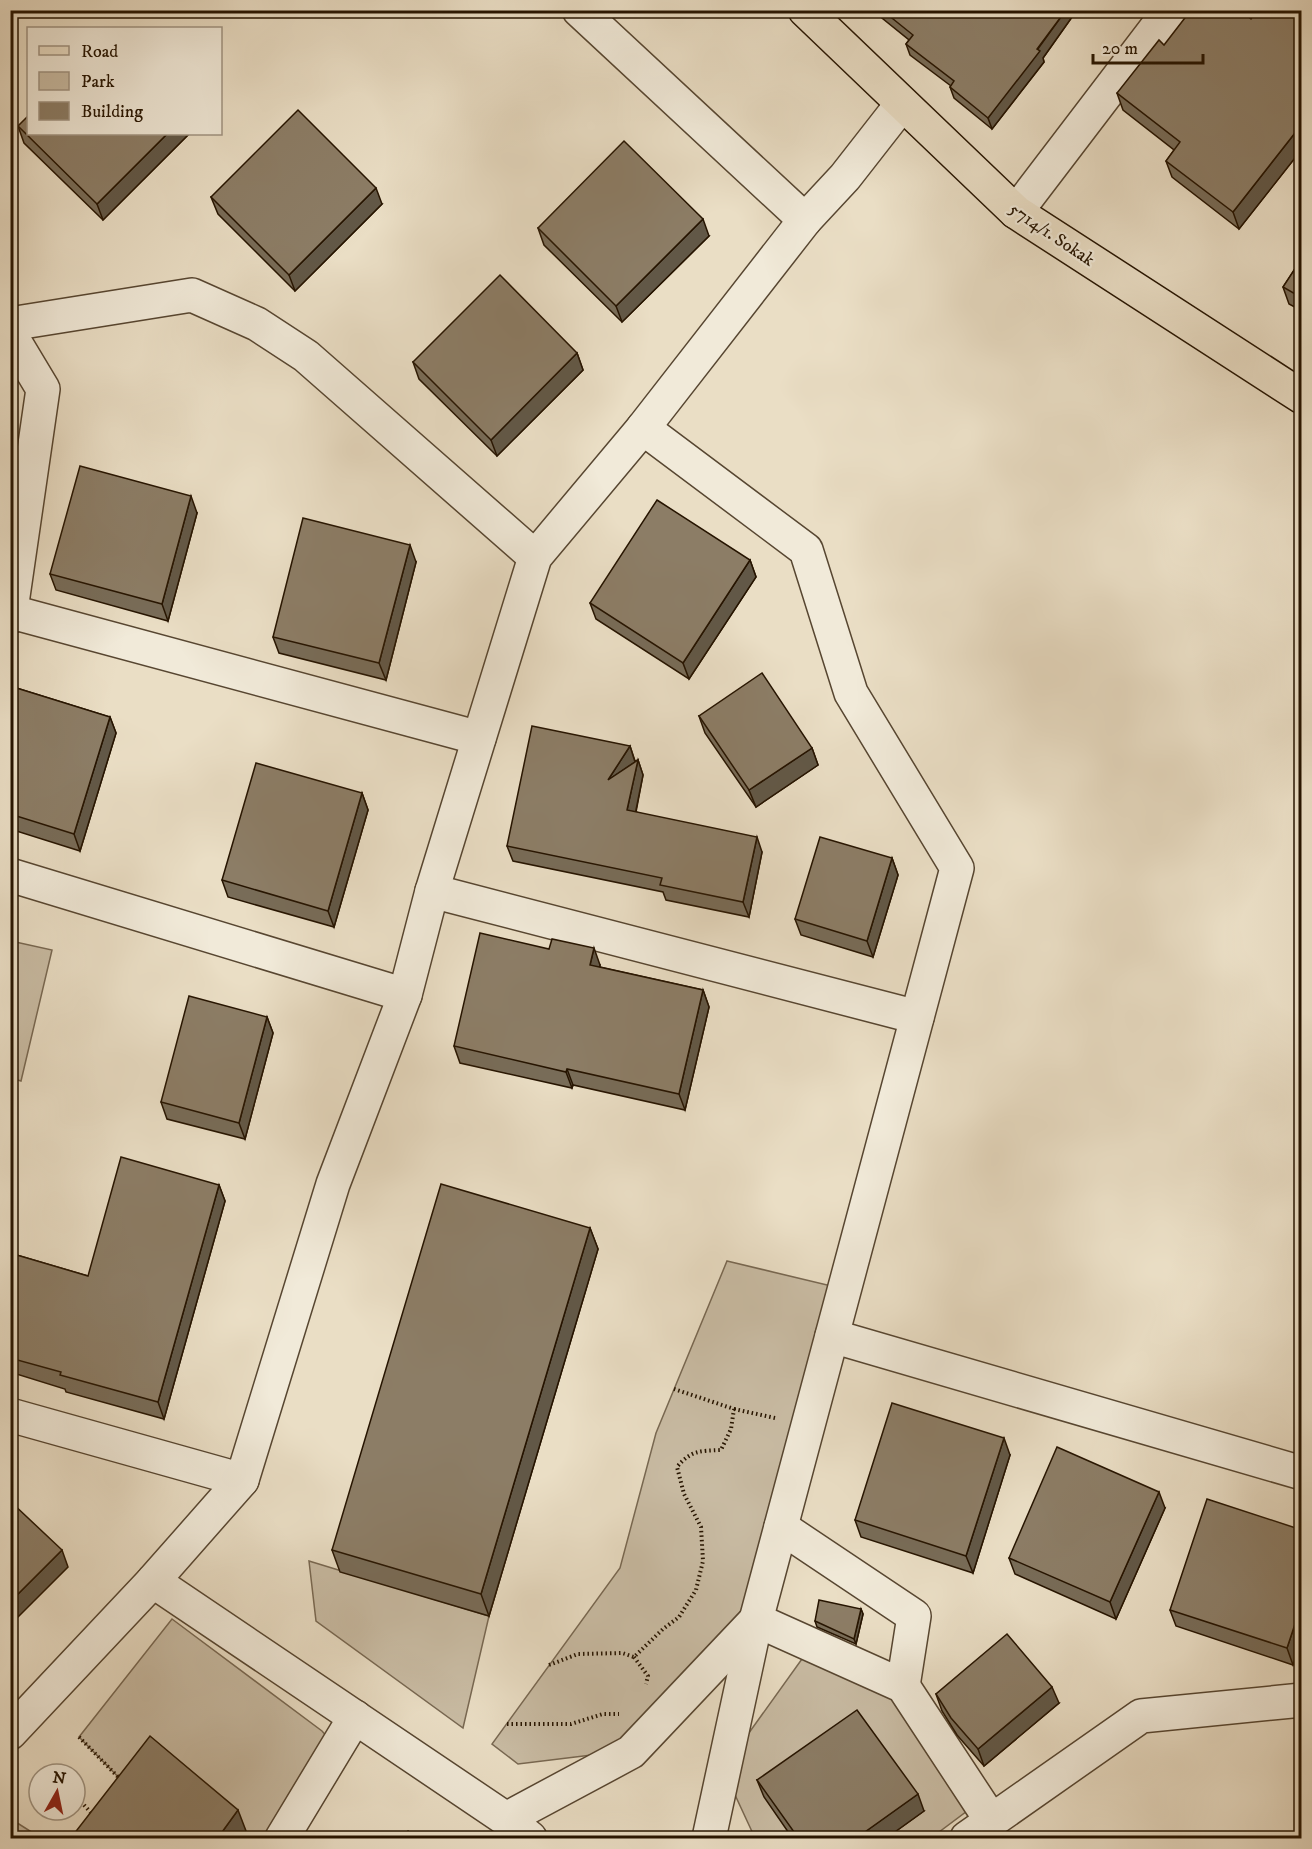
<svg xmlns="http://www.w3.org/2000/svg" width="1312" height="1849" font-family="'IM FELL DW Pica',serif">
  <rect width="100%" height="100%" fill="#eadec5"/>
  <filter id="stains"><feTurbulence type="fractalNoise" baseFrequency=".00333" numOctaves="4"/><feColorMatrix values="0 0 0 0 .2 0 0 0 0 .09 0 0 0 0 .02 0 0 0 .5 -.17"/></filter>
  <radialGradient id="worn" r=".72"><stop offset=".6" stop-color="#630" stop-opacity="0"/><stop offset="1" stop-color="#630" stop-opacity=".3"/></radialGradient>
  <g fill="#c9bca4" stroke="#786852" stroke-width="1.5">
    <polygon points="11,941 52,950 21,1081 11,1078"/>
    <polygon points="727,1261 844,1289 756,1620 608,1753 518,1764 492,1744 620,1568 656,1433"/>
    <polygon points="309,1561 489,1616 463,1728 316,1621"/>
    <polygon points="172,1619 322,1731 337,1748 282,1838 240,1838 132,1791 79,1737"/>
    <polygon points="812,1645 903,1686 979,1802 931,1838 755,1838 723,1769"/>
    <polygon points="11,1819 41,1838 11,1838"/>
  </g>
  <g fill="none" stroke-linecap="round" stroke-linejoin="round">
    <g stroke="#574631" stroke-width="36">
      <g id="minor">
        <polyline points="579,10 805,220"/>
        <polyline points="1016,212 1170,10"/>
        <polyline points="10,324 192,295 257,324 306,356 535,557"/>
        <polyline points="10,334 43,389 10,617"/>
        <polyline points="643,428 806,550 851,693 957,868 756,1620 709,1838"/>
        <polyline points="12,612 479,738"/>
        <polyline points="10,875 405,995"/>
        <polyline points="432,891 917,1017"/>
        <polyline points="832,1336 1302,1473"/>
        <polyline points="10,1415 242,1480"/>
        <polyline points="781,1527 914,1616 903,1686"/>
        <polyline points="153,1581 506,1819"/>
        <polyline points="756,1620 903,1686 991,1820"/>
        <polyline points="10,1733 153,1581 242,1480 333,1184 405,995 432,891 535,557 643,428 805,220 845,177 902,104"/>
        <polyline points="282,1838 355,1717"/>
        <polyline points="530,1838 506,1819 631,1752 756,1620"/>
        <polyline points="967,1838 1141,1716 1302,1700"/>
      </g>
    </g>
    <g stroke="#261400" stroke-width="36">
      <polyline id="major" points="805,10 1016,212 1302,397"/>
    </g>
    <g stroke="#261400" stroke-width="4" stroke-dasharray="1.5 3" stroke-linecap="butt">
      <polyline points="734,1409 775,1418"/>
      <polyline points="634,1657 648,1676 646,1684"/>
      <path d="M549,1665L578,1654L622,1653L634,1657L663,1629L679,1617L696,1590L703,1561L701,1527L684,1494L677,1467C691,1450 700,1451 721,1450L731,1429L734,1409L674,1389"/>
      <polyline points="507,1724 571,1724 603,1714 619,1714"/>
      <polyline points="79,1737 121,1780"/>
      <polyline points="50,1769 55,1774"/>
      <polyline points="75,1795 93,1815"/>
    </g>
    <use href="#minor" stroke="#f1ead9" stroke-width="33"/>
    <use href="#major" stroke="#eadec5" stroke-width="33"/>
  </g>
  <g fill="#786c58" stroke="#261400" stroke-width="1.5">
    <polygon points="872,10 1077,10 1043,58 1044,62 992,129 954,98 950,87 951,86 910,55 906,44 909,40"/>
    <polygon points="1302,10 1302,149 1239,229 1172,177 1166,161 1174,150 1123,110 1117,93 1251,19"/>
    <polygon points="18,126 189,134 103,220 24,143"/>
    <polygon points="211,197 382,204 295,291 218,214"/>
    <polygon points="538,228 709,236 622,322 544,245"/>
    <polygon points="1302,258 1302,311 1289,304 1283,287"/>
    <polygon points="577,353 583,370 497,456 419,379 413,362"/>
    <polygon points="197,513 168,621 56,590 50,574"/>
    <polygon points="750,560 756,577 689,679 596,619 590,603"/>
    <polygon points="416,562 386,680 279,653 273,637"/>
    <polygon points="10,686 110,717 116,733 80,851 10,829"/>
    <polygon points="699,716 812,748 818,765 756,807 705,733"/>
    <polygon points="630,746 635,761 638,760 643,775 636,812 762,852 749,917 666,900 663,892 513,861 507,846"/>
    <polygon points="362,793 368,810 334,927 228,897 222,880"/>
    <polygon points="892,858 898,875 873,957 801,935 795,919"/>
    <polygon points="600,965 600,967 703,990 709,1007 685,1110 573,1085 572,1088 460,1063 454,1046"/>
    <polygon points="267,1017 273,1033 245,1139 167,1119 161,1102"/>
    <polygon points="219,1185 225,1201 164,1419 66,1392 65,1389 10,1372 10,1253 88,1276"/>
    <polygon points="590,1228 598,1249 489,1616 340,1572 332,1550"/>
    <polygon points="1010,1455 973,1573 861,1537 855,1520"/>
    <polygon points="1165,1508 1116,1619 1015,1574 1009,1558"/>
    <polygon points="1302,1530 1302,1639 1293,1665 1176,1626 1170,1610"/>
    <polygon points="861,1609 863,1614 856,1644 817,1627 815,1621"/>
    <polygon points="936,1694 1059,1703 984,1766 957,1735 942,1711"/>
    <polygon points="757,1780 924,1811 885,1839 793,1839 764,1797"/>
  </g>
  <g fill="#625847" stroke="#261400" stroke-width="1.5">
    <polygon points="1066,10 1077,10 1043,58 1044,62 992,129 988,118"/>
    <polygon points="1302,124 1302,149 1239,229 1233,212"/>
    <polygon points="167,134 189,134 103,220 97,204"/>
    <polygon points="376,188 382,204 295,291 289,275"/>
    <polygon points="703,219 709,236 622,322 616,306"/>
    <polygon points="577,353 583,370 497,456 491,440"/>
    <polygon points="191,496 197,513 168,621 162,604"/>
    <polygon points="410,545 416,562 386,680 379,663"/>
    <polygon points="750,560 756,577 689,679 683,663"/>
    <polygon points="110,717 116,733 80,851 74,834"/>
    <polygon points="630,746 635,762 608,780"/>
    <polygon points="812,748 818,765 756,807 749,790"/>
    <polygon points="638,760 643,775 633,825 627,810"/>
    <polygon points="362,793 368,810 334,927 328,911"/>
    <polygon points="757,837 762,852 749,917 743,902"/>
    <polygon points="892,858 898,875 873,957 867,941"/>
    <polygon points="594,948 600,965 596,982 590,965"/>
    <polygon points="703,990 709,1007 685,1110 679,1094"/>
    <polygon points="267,1017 273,1033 245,1139 239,1123"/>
    <polygon points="567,1069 573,1085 572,1088 566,1072"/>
    <polygon points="219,1185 225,1201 164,1419 158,1402"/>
    <polygon points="590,1228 598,1249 489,1616 481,1594"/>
    <polygon points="1004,1438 1010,1455 973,1573 966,1556"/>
    <polygon points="1159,1492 1165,1508 1116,1619 1110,1602"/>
    <polygon points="62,1550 68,1567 10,1625 10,1602"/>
    <polygon points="1302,1603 1302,1639 1293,1665 1287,1648"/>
    <polygon points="861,1609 863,1614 856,1644 854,1639"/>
    <polygon points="1052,1687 1059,1703 984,1766 978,1749"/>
    <polygon points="918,1794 924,1811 885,1839 855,1839"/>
    <polygon points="238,1810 246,1831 240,1839 217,1839"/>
  </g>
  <g fill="#8c7d66" stroke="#261400" stroke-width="1.5">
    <polygon points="882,10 1066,10 1037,49 1040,51 988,118 950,87 954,81 906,44 913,35"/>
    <polygon points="1191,10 1240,10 1251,19 1257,10 1302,10 1302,124 1233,212 1166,161 1180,142 1117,93 1159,40 1164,45"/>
    <polygon points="298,110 376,188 289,275 211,197"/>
    <polygon points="28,116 28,134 167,134 97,204 18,126"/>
    <polygon points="624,141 703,219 616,306 538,228"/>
    <polygon points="1302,258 1302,298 1283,287"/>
    <polygon points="500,275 577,353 491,440 413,362"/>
    <polygon points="80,466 191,496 162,604 50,574"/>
    <polygon points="657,500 750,560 683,663 590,603"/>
    <polygon points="303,518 410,545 379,663 273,637"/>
    <polygon points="762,673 812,748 749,790 699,716"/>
    <polygon points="10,686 110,717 74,834 10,814"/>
    <polygon points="532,726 630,746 608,780 638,760 627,810 757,837 743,902 660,885 662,878 507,846"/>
    <polygon points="256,763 362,793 328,911 222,880"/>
    <polygon points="820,837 892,858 867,941 795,919"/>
    <polygon points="480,933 549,949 552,939 594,948 590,965 703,990 679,1094 567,1069 566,1072 454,1046"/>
    <polygon points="189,996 267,1017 239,1123 161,1102"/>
    <polygon points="121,1157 219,1185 158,1402 60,1375 61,1372 10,1358 10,1253 88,1276"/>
    <polygon points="441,1184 590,1228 481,1594 332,1550"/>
    <polygon points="892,1403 1004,1438 966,1556 855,1520"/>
    <polygon points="1057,1447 1159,1492 1110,1602 1009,1558"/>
    <polygon points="1207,1499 1302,1530 1302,1603 1287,1648 1170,1610"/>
    <polygon points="10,1501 62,1550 10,1602"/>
    <polygon points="819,1600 861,1609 854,1639 815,1621"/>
    <polygon points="1007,1634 1052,1687 978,1749 951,1718 936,1694"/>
    <polygon points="857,1710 918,1794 855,1839 799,1839 757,1780"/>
    <polygon points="150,1736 238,1810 217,1839 70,1839"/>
    <polygon points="408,1831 414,1839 398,1839"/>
  </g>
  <g text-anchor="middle" stroke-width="4.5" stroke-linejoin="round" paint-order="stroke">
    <g font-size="18" fill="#261400" stroke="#f1ead9">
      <text transform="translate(1052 234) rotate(34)" y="6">5714/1. Sokak</text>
    </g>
  </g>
  <rect width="1312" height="1849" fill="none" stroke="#eadec5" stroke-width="36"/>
  <rect x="12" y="12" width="1288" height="1825" fill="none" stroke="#261400" stroke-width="3"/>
  <rect x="18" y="18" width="1276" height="1813" fill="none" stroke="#261400" stroke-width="1.5"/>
  <rect x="27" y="27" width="195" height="108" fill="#f1ead9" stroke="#a09482" stroke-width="1.5"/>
  <rect x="39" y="46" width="30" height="9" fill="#eadec5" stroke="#a09482" stroke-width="1.5"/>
  <text x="81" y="57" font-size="18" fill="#261400">Road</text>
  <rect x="39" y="72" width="30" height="18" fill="#c9bca4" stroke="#a09482" stroke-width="1.5"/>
  <text x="81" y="87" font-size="18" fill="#261400">Park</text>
  <rect x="39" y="102" width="30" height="18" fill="#8c7d66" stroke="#a09482" stroke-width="1.5"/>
  <text x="81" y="117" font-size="18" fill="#261400">Building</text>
  <g transform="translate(57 1792) rotate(9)"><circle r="28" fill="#f1ead9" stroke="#a09482" stroke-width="1.5"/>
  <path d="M0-4.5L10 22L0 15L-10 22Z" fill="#8f2418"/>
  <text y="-9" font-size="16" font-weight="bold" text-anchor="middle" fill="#261400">N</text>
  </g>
  <path d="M1093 54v9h110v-9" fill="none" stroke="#261400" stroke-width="3"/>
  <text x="1102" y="54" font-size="18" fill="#261400" stroke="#f1ead9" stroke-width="4.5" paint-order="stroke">20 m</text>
  <rect width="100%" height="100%" filter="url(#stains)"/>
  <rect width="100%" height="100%" fill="url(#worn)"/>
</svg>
